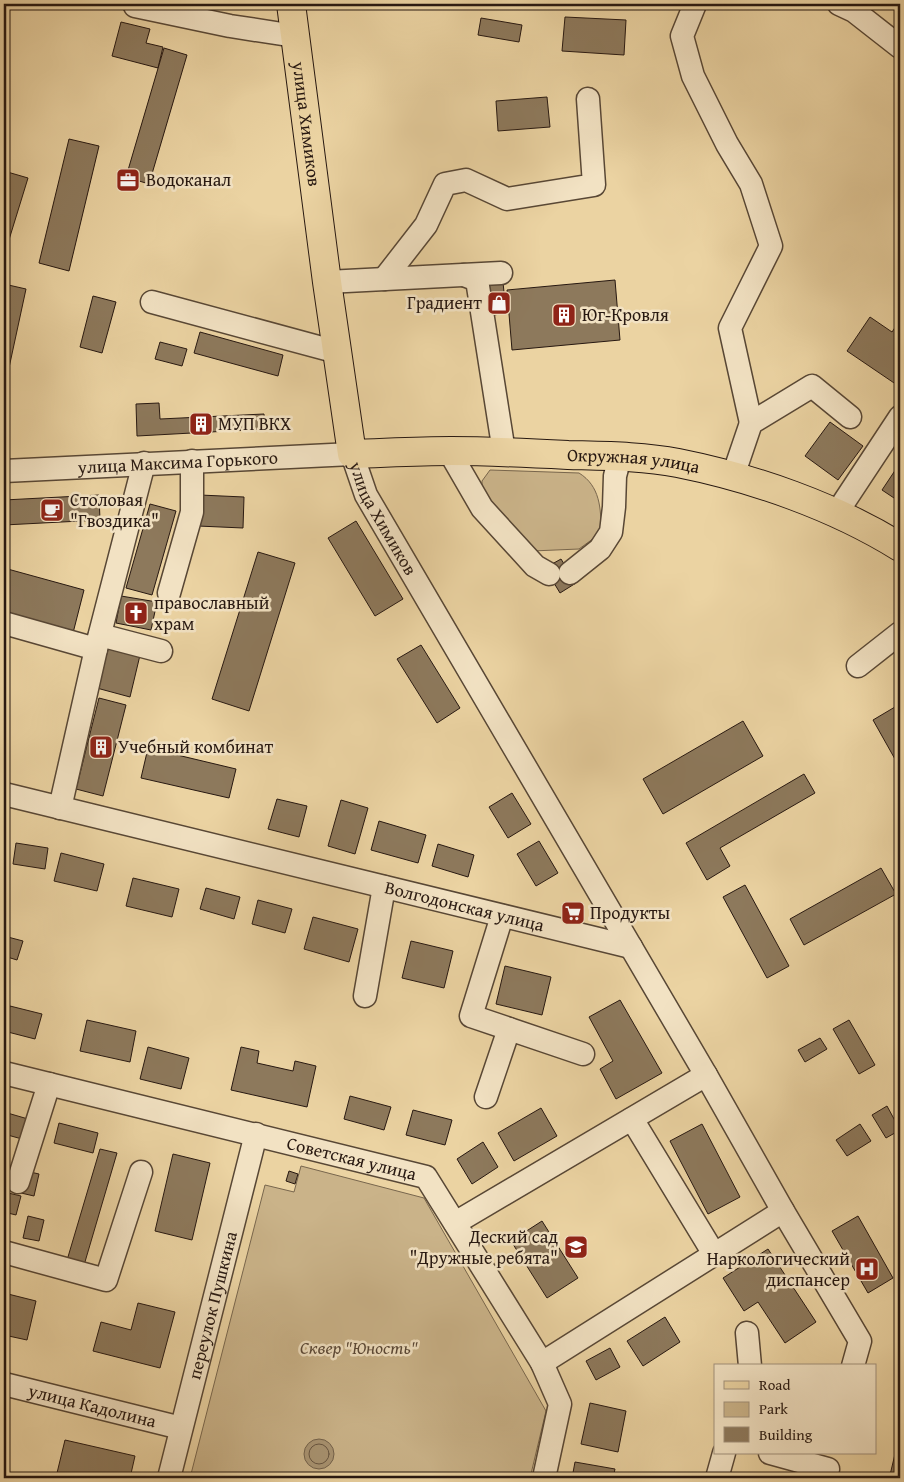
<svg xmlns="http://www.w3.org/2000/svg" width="904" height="1482" font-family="'Gentium Book Plus',serif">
  <rect width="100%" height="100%" fill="#ebd3a2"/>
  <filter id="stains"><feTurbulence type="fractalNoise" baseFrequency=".004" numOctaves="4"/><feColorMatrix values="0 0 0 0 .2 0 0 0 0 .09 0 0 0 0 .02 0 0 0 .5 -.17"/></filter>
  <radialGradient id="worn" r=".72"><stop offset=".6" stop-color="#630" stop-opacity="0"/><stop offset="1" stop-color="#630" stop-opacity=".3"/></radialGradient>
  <g fill="#cab389" stroke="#78664d">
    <path d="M490,470L579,473C600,486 601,508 601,531L590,541L579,549L532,551L482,492V481Z"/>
    <polygon points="301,1166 424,1198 546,1411 530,1478 190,1478 265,1185 294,1192"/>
  </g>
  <circle fill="#a89371" stroke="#74624b" cx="319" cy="1454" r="15"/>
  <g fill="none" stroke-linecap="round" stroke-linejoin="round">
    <circle stroke="#685641" stroke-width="1" cx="319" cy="1454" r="10"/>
  </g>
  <g fill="#8d795c" stroke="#271811">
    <polygon points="565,17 626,20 624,55 562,51"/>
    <polygon points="481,18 522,25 519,42 478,35"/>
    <polygon points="121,22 150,29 146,43 163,47 158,68 112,56"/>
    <polygon points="164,48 187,55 149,184 126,177"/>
    <polygon points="547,97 550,127 498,131 496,101"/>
    <polygon points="69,139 99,146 69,271 39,263"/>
    <polygon points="4,171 28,178 4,256"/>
    <polygon points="615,280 620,340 512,350 507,290"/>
    <polygon points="503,282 506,313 494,315 491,292 480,293 479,284"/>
    <polygon points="4,284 26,289 4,391"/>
    <polygon points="93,296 116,302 102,353 80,347"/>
    <polygon points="870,317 892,332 900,320 900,387 847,351"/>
    <polygon points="200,332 283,355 278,376 194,353"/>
    <polygon points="160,342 187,349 182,366 155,359"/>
    <polygon points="159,403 160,419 264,414 265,429 137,436 136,404"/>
    <polygon points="830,422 863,446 838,480 805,456"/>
    <polygon points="898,466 900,467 900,502 882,490"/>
    <polygon points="99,495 100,520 4,525 4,500"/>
    <polygon points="200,495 244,497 243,528 198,526"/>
    <polygon points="150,504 176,511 152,595 126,588"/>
    <polygon points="356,521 403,599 375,616 328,538"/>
    <polygon points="258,552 295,563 249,711 212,699"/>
    <polygon points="561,559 576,583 560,593 545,568"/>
    <polygon points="4,568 84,590 73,633 4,615"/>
    <polygon points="121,596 157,602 151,630 116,623"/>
    <polygon points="105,642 141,651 130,697 93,687"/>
    <polygon points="421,645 460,708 437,723 397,659"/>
    <polygon points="99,698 126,705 103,796 76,789"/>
    <polygon points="900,704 900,768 873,720"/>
    <polygon points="743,721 763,756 663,814 643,779"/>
    <polygon points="148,748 236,769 229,798 141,778"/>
    <polygon points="804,774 815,793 720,848 730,866 707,880 686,843"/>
    <polygon points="512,793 531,824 508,838 489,807"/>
    <polygon points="277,799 307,806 299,837 268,829"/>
    <polygon points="341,800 368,808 355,854 328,846"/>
    <polygon points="379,821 426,835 418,863 371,850"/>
    <polygon points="539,841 558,873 536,886 517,854"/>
    <polygon points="16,843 48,848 45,869 13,864"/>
    <polygon points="438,844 474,855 468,877 432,866"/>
    <polygon points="61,853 104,864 97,891 54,881"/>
    <polygon points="881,868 896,894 804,945 790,919"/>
    <polygon points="133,878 179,889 172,917 126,906"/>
    <polygon points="745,885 789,966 767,978 723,897"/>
    <polygon points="206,888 240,897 234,919 200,909"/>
    <polygon points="258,900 292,909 285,933 252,924"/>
    <polygon points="578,906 582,912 569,920 565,913"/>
    <polygon points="313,917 358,929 349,962 304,949"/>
    <polygon points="4,936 23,941 17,960 4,956"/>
    <polygon points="411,941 453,951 444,988 402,978"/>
    <polygon points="505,966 551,977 542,1015 496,1004"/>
    <polygon points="620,1000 662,1073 616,1099 600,1069 613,1061 589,1017"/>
    <polygon points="10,1006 42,1014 35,1039 4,1031"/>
    <polygon points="87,1020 136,1031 130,1062 80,1051"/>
    <polygon points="849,1020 875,1065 859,1074 833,1029"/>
    <polygon points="820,1038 827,1049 805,1062 798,1050"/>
    <polygon points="148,1047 189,1058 181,1089 140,1079"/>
    <polygon points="241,1047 259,1051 257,1063 293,1071 295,1061 316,1066 307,1107 231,1090"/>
    <polygon points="350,1096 391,1107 384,1130 344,1119"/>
    <polygon points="887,1106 900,1130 886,1138 872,1115"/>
    <polygon points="541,1108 557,1136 514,1161 498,1133"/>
    <polygon points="413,1110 452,1120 445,1145 406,1135"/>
    <polygon points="4,1112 28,1119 22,1139 4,1134"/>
    <polygon points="59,1123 98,1133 93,1153 54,1143"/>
    <polygon points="702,1124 740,1197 708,1214 670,1141"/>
    <polygon points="860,1124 871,1141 847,1156 836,1140"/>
    <polygon points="483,1142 498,1167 472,1184 457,1159"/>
    <polygon points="100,1149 117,1153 82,1272 65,1267"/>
    <polygon points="173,1154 210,1163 192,1240 155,1231"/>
    <polygon points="26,1171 39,1174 34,1196 21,1193"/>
    <polygon points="289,1171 298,1174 295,1184 286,1181"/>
    <polygon points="4,1192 21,1196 16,1215 4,1212"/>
    <polygon points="28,1216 44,1220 39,1241 23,1238"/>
    <polygon points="858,1216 893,1278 868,1293 832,1231"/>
    <polygon points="542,1221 578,1278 547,1298 511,1241"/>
    <polygon points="768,1249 816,1322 785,1343 758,1302 744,1311 723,1278"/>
    <polygon points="4,1293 36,1301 27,1340 4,1335"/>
    <polygon points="138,1303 175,1312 160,1368 93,1351 101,1322 131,1330"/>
    <polygon points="665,1317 680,1342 643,1366 627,1341"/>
    <polygon points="610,1348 620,1367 596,1380 586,1361"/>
    <polygon points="590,1403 626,1411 618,1452 581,1444"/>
    <polygon points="900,1433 900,1478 890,1475"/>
    <polygon points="65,1440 135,1456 130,1478 80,1478 57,1473"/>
    <polygon points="575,1462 615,1469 613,1478 572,1478"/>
    <polygon points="743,1473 766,1478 742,1478"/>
  </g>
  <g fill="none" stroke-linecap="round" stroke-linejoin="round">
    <g stroke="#584735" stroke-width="25">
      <g id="minor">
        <polyline points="695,4 682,36 693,76 727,144 751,184 771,246 730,328 751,423"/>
        <polyline points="839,4 854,11 900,47"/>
        <polyline points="135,6 230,26 295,36"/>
        <polyline points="464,275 477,280 504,452"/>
        <polyline points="384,279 426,225 445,184 466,180 507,199 594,185 588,99"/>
        <polyline points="327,282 501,273"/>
        <polyline points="152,302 337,352"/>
        <polyline points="449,451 482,508 535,566 549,574"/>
        <path id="s1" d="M4,471L352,454L366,495L706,1075L783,1211L860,1341L853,1366"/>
        <polyline points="733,476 751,423 812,386 850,417"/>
        <polyline points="836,514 900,417"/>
        <polyline points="570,573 600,549 611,532 614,507 615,476 620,457"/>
        <polyline points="169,593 192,512 192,461"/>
        <polyline points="4,623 96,649"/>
        <polyline points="100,635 161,651"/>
        <polyline points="858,666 900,633"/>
        <path id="s2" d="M4,794L631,947"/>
        <polyline points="60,808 96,649 144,463"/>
        <polyline points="502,916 471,1016 583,1054"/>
        <polyline points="365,996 384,887"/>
        <path id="s3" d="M4,1073L426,1177L542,1363L560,1404L544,1478"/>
        <polyline points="486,1097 509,1029"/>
        <polyline points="632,1119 714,1254"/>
        <polyline points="18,1182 49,1084"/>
        <polyline points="455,1223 706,1075"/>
        <polyline points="4,1252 106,1280 141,1172"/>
        <polyline points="747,1333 750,1366"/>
        <polyline points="542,1363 783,1211"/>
        <path id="s4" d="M4,1384L181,1428"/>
        <polyline points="770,1453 828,1469"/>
        <path id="s5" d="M169,1478L256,1134"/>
        <polyline points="717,1478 724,1453"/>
      </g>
    </g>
    <g stroke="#271811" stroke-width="30">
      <g id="major">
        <path id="s6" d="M291,4L327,282L352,454C385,453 418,451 451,451C490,451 529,453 568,455C604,456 642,456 678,463C753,478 834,506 900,547"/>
      </g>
    </g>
    <use href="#minor" stroke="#f2e2c3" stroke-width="22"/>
    <use href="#major" stroke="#ebd3a2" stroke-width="28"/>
  </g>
  <defs>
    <g id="office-square" transform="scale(1.25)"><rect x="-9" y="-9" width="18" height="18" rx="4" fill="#8f2418" stroke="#f2e2c3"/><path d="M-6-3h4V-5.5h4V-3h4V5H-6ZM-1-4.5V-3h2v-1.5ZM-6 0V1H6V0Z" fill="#fff"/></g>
    <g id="shop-square" transform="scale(1.25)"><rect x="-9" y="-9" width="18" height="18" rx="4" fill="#8f2418" stroke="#f2e2c3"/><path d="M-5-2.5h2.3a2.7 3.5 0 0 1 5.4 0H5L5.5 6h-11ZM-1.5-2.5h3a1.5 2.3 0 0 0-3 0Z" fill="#fff"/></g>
    <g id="building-square" transform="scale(1.25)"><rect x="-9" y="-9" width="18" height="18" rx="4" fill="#8f2418" stroke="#f2e2c3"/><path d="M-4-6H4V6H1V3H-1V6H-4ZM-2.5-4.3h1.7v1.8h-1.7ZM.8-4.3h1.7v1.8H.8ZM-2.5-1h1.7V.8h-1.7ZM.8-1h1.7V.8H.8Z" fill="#fff"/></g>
    <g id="cafe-square" transform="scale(1.25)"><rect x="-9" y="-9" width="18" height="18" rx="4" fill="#8f2418" stroke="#f2e2c3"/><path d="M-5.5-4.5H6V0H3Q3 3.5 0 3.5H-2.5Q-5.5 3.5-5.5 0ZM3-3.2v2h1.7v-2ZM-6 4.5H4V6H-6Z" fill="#fff"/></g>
    <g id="church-square" transform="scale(1.25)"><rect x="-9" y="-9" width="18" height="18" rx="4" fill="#8f2418" stroke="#f2e2c3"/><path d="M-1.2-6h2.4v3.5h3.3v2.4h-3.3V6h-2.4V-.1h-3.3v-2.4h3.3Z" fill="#fff"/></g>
    <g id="supermarket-square" transform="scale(1.25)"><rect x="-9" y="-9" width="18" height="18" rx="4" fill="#8f2418" stroke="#f2e2c3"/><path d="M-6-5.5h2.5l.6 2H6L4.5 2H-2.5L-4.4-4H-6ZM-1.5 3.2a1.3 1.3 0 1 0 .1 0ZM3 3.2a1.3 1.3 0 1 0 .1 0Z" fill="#fff"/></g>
    <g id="school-square" transform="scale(1.25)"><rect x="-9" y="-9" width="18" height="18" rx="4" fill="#8f2418" stroke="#f2e2c3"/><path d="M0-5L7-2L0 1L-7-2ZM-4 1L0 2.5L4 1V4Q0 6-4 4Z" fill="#fff"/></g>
    <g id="hospital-square" transform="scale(1.25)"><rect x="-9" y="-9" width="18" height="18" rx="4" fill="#8f2418" stroke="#f2e2c3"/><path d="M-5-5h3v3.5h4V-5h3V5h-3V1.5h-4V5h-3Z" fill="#fff"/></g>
  </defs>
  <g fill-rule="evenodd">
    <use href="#office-square" x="128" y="180"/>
    <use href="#shop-square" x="499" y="303"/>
    <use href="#building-square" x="564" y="315"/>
    <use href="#building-square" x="201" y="424"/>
    <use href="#cafe-square" x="52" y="510"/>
    <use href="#church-square" x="136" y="613"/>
    <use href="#building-square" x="101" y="747"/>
    <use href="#supermarket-square" x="573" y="913"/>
    <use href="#school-square" x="576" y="1247"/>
    <use href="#hospital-square" x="867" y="1269"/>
  </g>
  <g text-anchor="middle" stroke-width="5" stroke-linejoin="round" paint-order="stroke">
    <g font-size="18" fill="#271811" stroke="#f2e2c3">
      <text dy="6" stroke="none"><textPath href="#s6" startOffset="121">улица Химиков</textPath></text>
      <text dy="6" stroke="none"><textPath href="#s1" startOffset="174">улица Максима Горького</textPath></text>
      <text dy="6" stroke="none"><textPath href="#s6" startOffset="736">Окружная улица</textPath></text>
      <text dy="6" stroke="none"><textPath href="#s1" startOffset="420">улица Химиков</textPath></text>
      <text dy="6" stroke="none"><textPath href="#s2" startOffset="474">Волгодонская улица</textPath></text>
      <text dy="6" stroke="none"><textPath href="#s3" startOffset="358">Советская улица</textPath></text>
      <text dy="6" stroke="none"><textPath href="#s5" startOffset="178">переулок Пушкина</textPath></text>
      <text dy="6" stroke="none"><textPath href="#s4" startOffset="91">улица Кадолина</textPath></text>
    </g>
    <g font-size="18" fill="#271811" stroke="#f2e2c3" text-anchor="start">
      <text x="146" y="186">Водоканал</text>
      <text x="482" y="309" text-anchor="end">Градиент</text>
      <text x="582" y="321">Юг-Кровля</text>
      <text x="218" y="430">МУП ВКХ</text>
      <text x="70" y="506">Столовая<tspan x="70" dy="21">"Гвоздика"</tspan></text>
      <text x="154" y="609">православный<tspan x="154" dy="21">храм</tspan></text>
      <text x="118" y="753">Учебный комбинат</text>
      <text x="590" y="919">Продукты</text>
      <text x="558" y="1243" text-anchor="end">Деский сад<tspan x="558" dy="21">"Дружные ребята"</tspan></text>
      <text x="850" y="1265" text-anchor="end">Наркологический<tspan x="850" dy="21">диспансер</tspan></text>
    </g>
    <g font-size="18" font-style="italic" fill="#584635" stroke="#f2e2c3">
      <text x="359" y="1354">Сквер "Юность"</text>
    </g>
  </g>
  <rect width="904" height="1482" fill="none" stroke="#ebd3a2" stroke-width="20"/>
  <rect x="5" y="5" width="894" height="1472" fill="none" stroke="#271811" stroke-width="2.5"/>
  <rect x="10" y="10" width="884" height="1462" fill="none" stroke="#271811"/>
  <rect x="714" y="1364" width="162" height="90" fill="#f2e2c3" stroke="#a1917c"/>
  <rect x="724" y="1381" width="25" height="8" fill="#ebd3a2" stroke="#a1917c"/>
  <text x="759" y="1390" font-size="15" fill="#271811">Road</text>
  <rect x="724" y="1402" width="25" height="15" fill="#cab389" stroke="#a1917c"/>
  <text x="759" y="1414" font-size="15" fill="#271811">Park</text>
  <rect x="724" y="1427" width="25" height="15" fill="#8d795c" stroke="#a1917c"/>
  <text x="759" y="1440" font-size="15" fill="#271811">Building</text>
  <rect width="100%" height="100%" filter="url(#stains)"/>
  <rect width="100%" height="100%" fill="url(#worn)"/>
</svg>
